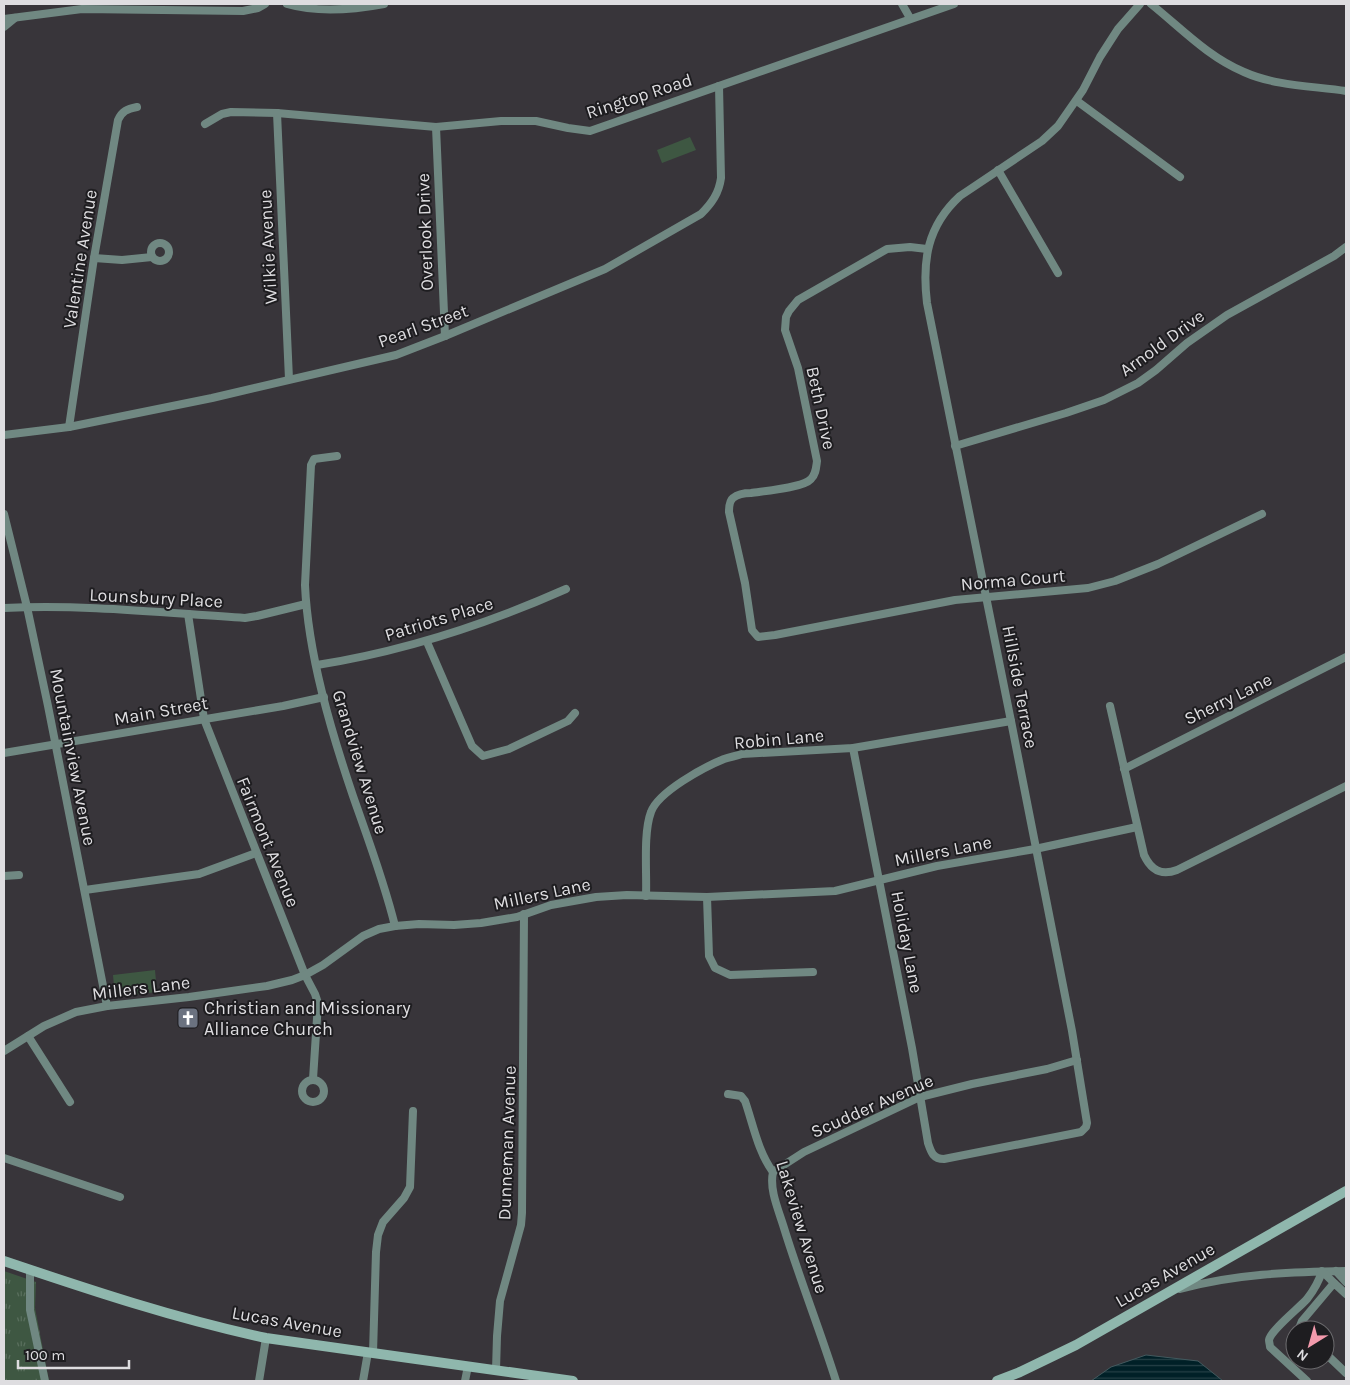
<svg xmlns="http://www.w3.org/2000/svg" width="1350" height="1385" font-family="Karla,sans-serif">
  <defs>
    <pattern id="grass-tufts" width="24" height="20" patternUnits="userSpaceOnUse" patternTransform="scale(1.25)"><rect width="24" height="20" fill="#3e5742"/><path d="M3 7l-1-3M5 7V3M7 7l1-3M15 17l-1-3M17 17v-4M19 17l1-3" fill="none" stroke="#596f5d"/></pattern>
    <pattern id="water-rules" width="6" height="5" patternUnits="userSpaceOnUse" patternTransform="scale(1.25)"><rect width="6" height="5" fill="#002027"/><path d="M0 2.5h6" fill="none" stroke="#254046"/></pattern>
  </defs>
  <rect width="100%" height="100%" fill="#38353a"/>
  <polygon fill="url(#grass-tufts)" points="4,1271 36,1282 35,1308 49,1381 4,1381"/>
  <g fill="#3e5742">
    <polygon points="690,137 696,150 662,163 657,150"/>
    <polygon points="155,970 157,992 115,997 113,975"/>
  </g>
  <polygon fill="url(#water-rules)" stroke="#43595e" points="1146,1355 1198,1361 1223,1381 1091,1381 1111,1367"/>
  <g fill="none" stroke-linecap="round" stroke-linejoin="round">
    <g stroke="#708882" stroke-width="8">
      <path d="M287,4C318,13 352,10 384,4"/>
      <polyline points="902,4 910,18"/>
      <path d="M1151,4C1181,28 1208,57 1244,72C1275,86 1313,86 1346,91"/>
      <polyline points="4,19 82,9 243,11 258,8 265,4"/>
      <polyline points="4,27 15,18"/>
      <polyline points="1077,101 1180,177"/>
      <polyline points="277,113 289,379"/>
      <polyline points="205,124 222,114 231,112 277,113 436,127 501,121 536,121 568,128 590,131 954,4"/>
      <polyline points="436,127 445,336"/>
      <polyline points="998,170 1058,273"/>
      <circle cx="160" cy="252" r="9"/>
      <path d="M927,249L910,247L887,249L798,300L789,311L786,317L785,330L798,368L817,461C816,468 816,474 811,479C803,488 764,491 751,493C745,493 738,494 733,498C729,501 729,508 729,512L745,583L752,630L758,637L775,635L955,600L1088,588L1115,581L1158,564L1262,514"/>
      <polyline points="94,258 122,260 152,257"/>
      <path d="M69,427L94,258L118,120C122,111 127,109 137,107"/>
      <path d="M4,435L69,427L212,398L396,355L445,336L605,269L701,214C712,203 719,193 721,178L719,86"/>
      <polyline points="955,446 1066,413 1104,400 1138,383 1156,370 1187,343 1227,315 1334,256 1346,247"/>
      <path d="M337,456L314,459L311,465L305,585C308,654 331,731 353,796C368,839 384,881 395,926"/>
      <polyline points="4,514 27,607 48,706 107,1006"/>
      <path d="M4,608C84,604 165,613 245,618L257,616L306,604"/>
      <polyline points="188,614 204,719 305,975 315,994 318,1003 313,1079"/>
      <polyline points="427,642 472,746 483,756 509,749 568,721 575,713"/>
      <path d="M317,665C405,651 485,625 566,589"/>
      <path d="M1110,706L1144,855C1151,870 1161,876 1177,870L1346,786"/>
      <path d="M853,748L912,1048L928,1143C931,1152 933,1159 944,1159L1081,1132L1086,1127L1087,1123L1072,1031L1011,721L927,303C922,261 927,226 960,196L1042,141L1058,126L1083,90L1100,57L1118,29L1140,4"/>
      <polyline points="4,753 283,706 324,697"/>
      <polyline points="1124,769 1346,657"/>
      <polyline points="4,876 19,875"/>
      <polyline points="85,890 199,874 256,853"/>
      <path d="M646,896C647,873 643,833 651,812C658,792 704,767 724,759C730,757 736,756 742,754L853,748L1011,721"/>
      <polyline points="707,897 709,956 715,968 730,975 813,972"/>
      <polyline points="28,1036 70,1102"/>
      <polyline points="4,1051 44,1026 76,1012 107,1006 189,997 267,986 292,980 305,975 323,965 363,936 379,929 395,926 419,924 454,925 481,923 517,917 551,905 596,897 627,895 707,897 835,891 937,866 1035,849 1137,827"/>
      <circle cx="313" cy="1091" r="11"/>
      <path d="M728,1094L741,1096L745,1101C753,1124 758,1152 773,1172C769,1190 779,1211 784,1228C800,1280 820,1330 836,1381"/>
      <polyline points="4,1158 120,1197"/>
      <polyline points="773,1172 804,1152 920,1097 972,1084 1047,1069 1077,1060"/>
      <polyline points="30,1270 30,1310 45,1381"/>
      <polyline points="1336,1271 1346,1282"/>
      <path d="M1180,1289C1234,1274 1290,1272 1346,1271"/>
      <polyline points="1302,1330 1300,1326 1302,1321 1334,1283 1346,1294"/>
      <polyline points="373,1353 376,1252 378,1235 383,1222 404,1198 410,1187 413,1111"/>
      <polyline points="1325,1353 1346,1373"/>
      <polyline points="496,1370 497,1336 500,1301 521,1225 522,1213 524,914"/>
      <polyline points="259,1381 266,1338"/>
      <polyline points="363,1381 368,1352"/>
      <polyline points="465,1381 468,1366"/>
      <path d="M1307,1381L1270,1347C1270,1345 1269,1342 1269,1340C1271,1330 1299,1308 1307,1299C1314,1290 1319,1281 1322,1271L1334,1283"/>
    </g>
    <g stroke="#8fb7ad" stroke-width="10">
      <path d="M4,1261C90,1290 177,1319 266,1338L573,1381"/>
      <polyline points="997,1381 1020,1372 1076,1345 1346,1191"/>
    </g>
  </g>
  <defs>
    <g id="church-square" transform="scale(1.125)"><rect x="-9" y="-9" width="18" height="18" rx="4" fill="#6b7280" stroke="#1e1d20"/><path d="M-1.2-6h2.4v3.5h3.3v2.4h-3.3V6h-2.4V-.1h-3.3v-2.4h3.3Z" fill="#fff"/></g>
  </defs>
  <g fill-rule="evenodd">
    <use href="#church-square" x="188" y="1018"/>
  </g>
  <g text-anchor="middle" stroke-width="4" stroke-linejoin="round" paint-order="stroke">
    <g font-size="18" fill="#dedde0" stroke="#1e1d20">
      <text transform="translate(639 96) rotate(-18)" y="6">Ringtop Road</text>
      <text transform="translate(425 232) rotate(-92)" y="6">Overlook Drive</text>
      <text transform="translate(268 247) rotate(-93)" y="6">Wilkie Avenue</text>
      <text transform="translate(80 259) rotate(-81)" y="6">Valentine Avenue</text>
      <text transform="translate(423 326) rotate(-20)" y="6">Pearl Street</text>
      <text transform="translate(1162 343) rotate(-36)" y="6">Arnold Drive</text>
      <text transform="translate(821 408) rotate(78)" y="6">Beth Drive</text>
      <text transform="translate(1013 580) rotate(-5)" y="6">Norma Court</text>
      <text transform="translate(156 598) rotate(3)" y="6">Lounsbury Place</text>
      <text transform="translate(439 619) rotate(-17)" y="6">Patriots Place</text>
      <text transform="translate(1020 687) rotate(79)" y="6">Hillside Terrace</text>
      <text transform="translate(1228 699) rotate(-26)" y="6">Sherry Lane</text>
      <text transform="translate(161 711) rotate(-10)" y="6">Main Street</text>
      <text transform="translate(779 739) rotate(-5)" y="6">Robin Lane</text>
      <text transform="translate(73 757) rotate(79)" y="6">Mountainview Avenue</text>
      <text transform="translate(360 762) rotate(73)" y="6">Grandview Avenue</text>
      <text transform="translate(268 842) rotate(68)" y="6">Fairmont Avenue</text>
      <text transform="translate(943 851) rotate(-11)" y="6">Millers Lane</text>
      <text transform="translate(542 894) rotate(-12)" y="6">Millers Lane</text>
      <text transform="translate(907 942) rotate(79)" y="6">Holiday Lane</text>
      <text transform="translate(141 988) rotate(-7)" y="6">Millers Lane</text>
      <text transform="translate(872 1106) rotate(-24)" y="6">Scudder Avenue</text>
      <text transform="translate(507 1143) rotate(-88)" y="6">Dunneman Avenue</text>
      <text transform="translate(802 1227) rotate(73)" y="6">Lakeview Avenue</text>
      <text transform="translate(1165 1275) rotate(-30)" y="6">Lucas Avenue</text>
      <text transform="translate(287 1322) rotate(10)" y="6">Lucas Avenue</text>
    </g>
    <g font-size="18" fill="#dedde0" stroke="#1e1d20" text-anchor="start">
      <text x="204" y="1014">Christian and Missionary<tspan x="204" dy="21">Alliance Church</tspan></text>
    </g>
  </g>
  <rect width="1350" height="1385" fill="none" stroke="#dedde0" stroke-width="10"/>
  <g transform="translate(1310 1345) rotate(217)"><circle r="24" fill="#1e1d20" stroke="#6b6a6d"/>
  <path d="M0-4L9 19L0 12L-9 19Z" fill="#f39aac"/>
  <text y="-8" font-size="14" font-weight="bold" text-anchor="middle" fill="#dedde0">N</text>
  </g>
  <path d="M18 1360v8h111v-8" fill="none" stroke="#dedde0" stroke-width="2.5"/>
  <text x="25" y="1360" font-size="15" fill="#dedde0" stroke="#1e1d20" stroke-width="4" paint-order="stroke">100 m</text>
</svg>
